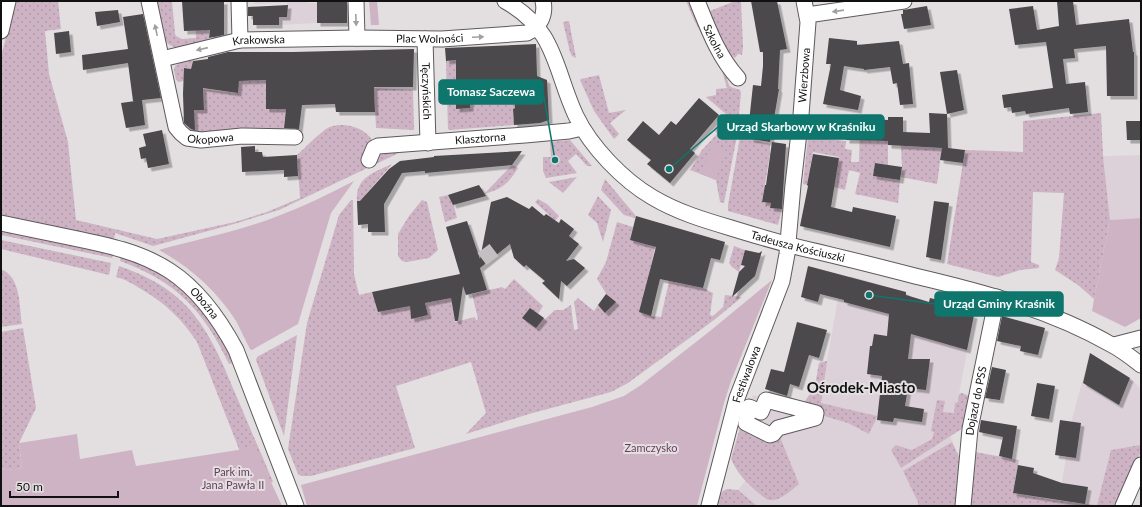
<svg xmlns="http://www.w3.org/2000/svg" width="1142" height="507" font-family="Lato,sans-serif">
  <defs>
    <pattern id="grass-dots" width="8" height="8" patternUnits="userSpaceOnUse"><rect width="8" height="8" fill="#cdb3c4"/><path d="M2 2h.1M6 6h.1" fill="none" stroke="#af99a7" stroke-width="1.8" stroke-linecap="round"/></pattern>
    <filter id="shadow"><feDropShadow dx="3.5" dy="3.5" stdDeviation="0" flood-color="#0004"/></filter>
  </defs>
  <rect width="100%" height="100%" fill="#e3dfe1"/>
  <g fill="#ddd1d9">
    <polygon points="254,1 308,1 308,3 317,3 317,23 279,25 279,17 287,17 287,3 254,4"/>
    <polygon points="1141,155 1141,218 1110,220 1103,156"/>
    <polygon points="850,276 906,292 905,298 913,299 915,298 928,304 930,298 969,308 972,314 974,315 959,394 963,428 950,436 960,459 956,506 736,506 738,490 749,476 749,407 753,395 800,409 815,386 819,363 827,361 841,281 848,283"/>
    <polygon points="1090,353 1130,378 1141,389 1141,442 1140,445 1111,450 1097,505 1059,500 1072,419"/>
  </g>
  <g fill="url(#grass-dots)">
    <path d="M16,1H58L61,29L45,31L49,74L68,142L76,220L157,239L235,222L267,212L300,198L297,155C304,149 323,129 330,127C344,122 364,127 372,140L367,145L365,151L379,154L393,152H401L279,210L234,224L153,246L115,233L114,239L1,215V56Z"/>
    <path d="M156,1H172L175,34L176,36L182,39L196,38L195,8H210L209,40C195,45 177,54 165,41Z"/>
    <polygon points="686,1 691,1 723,66 729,85 731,87 740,90 741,93 737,136 724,203 720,202 716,180 690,170 702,150 717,134 714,129 726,114 706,97 716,95 716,89 727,88 720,64 708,46 694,20"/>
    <path d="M735,1H741L743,47L742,55L738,54L735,58C728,55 713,20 710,11Z"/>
    <polygon points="569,21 576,58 572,56 570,52 563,22"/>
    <polygon points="193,60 191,69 184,68 184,81 179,82 176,80 174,70 175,66 182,62"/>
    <polygon points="456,60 457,109 470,108 470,89 495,88 514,83 515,108 513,109 514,125 450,130 448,129 446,61"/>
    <polygon points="599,75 609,113 626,110 610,123 619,134 614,139 594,111 580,80 581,79"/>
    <polygon points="266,80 266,108 286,109 283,134 207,135 186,131 179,117 194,116 194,110 204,110 203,89 237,93 239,81"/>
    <polygon points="374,88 413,90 414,130 376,128"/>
    <polygon points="1101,113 1103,156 1110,220 1094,299 1078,285 1055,270 1059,258 1064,193 1033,192 1031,262 1039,265 1039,268 1020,270 998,277 947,264 965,150 1023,152 1023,121"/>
    <polygon points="860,119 870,120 871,141 888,141 888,165 875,163 873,176 900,180 898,203 855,194 860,173 849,170 845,190 834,187 839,157 813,152 807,185 803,184 808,137 846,141 845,149 852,150 851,162 859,162"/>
    <polygon points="740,137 770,144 770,154 762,202 771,203 770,207 782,209 778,225 728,211 728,205"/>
    <polygon points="570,140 592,166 587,166 576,154 568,161 577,173 546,178 543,171 543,157 551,157 550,142"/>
    <polygon points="901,146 942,148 937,184 901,177 902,167"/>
    <path d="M392,164L366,194L367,197L361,202L357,201C355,178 374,172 392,164Z"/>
    <path d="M512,165L518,168C509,183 502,189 484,194Z"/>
    <polygon points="577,177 563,193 549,182"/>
    <polygon points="605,179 636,216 635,218 624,215 601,190"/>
    <polygon points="448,195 454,206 457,218 445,222 439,197"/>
    <polygon points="598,196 611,210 603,242 597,223 588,215"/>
    <polygon points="538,199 547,204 559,216 555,221 548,217 549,215 535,202"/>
    <polygon points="351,200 353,200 354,274 359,295 372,292 373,296 377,295 379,312 410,305 411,319 424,314 425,316 428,315 425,303 451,298 455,322 475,317 476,320 478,319 472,294 502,287 505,289 514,279 543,306 538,314 545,319 555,310 563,310 571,305 574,330 578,329 574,302 578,298 594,311 598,305 606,313 615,302 607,295 597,279 606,262 617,222 633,227 630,239 655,247 648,279 651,316 661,317 669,281 703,288 713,293 710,315 713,316 723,307 725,295 742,297 714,320 628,383 611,392 529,414 466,434 486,413 471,362 396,386 415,448 311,476 301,476 298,474 288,449 307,323 339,215"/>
    <polygon points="422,200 427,202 438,250 429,258 407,262 402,261 398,256 398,234 409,216"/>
    <polygon points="1,231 114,254 112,258 1,235"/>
    <polygon points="1,240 111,263 109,275 1,249"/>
    <polygon points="734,246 745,250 739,272 732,267 729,263"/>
    <path d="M121,256L157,272L175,284L192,298L218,331L234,363L229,364C203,310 177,282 120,261Z"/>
    <path d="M119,266C190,290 209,329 236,395C248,424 261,453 273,482L258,485L239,449L197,342C182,319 165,303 141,289C133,284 125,279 116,277Z"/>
    <path d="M1,269C21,277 19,305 22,324L1,327Z"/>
    <polygon points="23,328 36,408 19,443 22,468 13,470 1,468 1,332"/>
    <polygon points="297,335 284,436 256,360 257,357"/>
    <path d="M827,361L821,403L877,416C876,422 871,428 869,434L848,423L800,409L815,386L819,363Z"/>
    <polygon points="962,393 969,396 963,428 901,468 891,450 896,445 912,450 932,439 934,432 931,431 937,400 945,401 943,412 954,413 955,403 958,402 959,394"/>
    <path d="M742,421L780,437L799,484C790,491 778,504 766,499C751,487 739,477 731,459Z"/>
    <polygon points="952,442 960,459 957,506 918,506 918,502 903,471"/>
    <polygon points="1141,442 1141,451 1117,506 968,506 975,452 1019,460 1013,493 1054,500 1097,505 1111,450 1140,445"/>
    <polygon points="727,489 738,490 757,506 721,506 717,503 718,497 723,491"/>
  </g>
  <g fill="#cdb3c4">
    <polygon points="369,1 377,1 379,25 371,25"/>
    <polygon points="712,144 726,149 716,180 701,174"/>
    <path d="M354,181L331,213L298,324L252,350L250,349C245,340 241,330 236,321C217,291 190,267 159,250C199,239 240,231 278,216C304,206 329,194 354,181Z"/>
    <polygon points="1141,218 1141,318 1125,327 1092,311 1094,299 1110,220"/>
    <polygon points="772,280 731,381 724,403 697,506 307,506 301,485 592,407 624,396 641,385 710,331"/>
    <polygon points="77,434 80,459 132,450 136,466 238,450 254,445 282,506 1,506 1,468 13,470 22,468 19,443"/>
  </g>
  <g fill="#4c484b" filter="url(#shadow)">
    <polygon points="182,1 224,1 224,35 209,38 210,30 184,31"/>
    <rect x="317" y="1" width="30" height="22"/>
    <polygon points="751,1 777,1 787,49 780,50 778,89 779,89 770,142 750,139 752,123 749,122 753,85 761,86 763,66 763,52 760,52"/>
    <polygon points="1057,1 1073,1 1076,25 1129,19 1133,52 1134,52 1134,96 1107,96 1106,46 1074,49 1075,58 1063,59 1066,84 1085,82 1088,112 1070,114 1069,108 1026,114 1025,111 1012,113 1011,107 1004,108 1002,95 1053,88 1046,42 1015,45 1009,9 1033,6 1037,30 1059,26"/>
    <polygon points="288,5 287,17 279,17 279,25 253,25 253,16 248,16 248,7"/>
    <polygon points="927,6 931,25 904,29 901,14 903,14 903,10"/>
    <polygon points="118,10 120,22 97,26 95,12"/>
    <polygon points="143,14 161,98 142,100 145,125 126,128 121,103 135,101 133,101 128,63 83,70 82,55 128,49 123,17"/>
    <polygon points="69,31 71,52 56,54 54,33"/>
    <polygon points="829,38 857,41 857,45 899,41 903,64 909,63 913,104 900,105 897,83 893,84 890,67 864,70 864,69 844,66 840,90 861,96 858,110 823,104 831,64 826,64"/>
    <polygon points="536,44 537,76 547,80 549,120 540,123 514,125 513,109 515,108 514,87 470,89 470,108 456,109 456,60 446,61 445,48"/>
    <polygon points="414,49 413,87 374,87 375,112 336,112 335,104 302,105 299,129 284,128 286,109 266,109 266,80 239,81 238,93 203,88 204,110 194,110 195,130 191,129 184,123 183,94 184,68 191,69 193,61 208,59 208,57 228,52 293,52"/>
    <polygon points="957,70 964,110 947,114 940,72"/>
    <polygon points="699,98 719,115 690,149 695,153 670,183 647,164 651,160 627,140 643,121 659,135 671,121 676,125"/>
    <polygon points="929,113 947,114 948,148 965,150 963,163 940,160 942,148 888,145 888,141 846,140 847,118 888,120 888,117 903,117 903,132 930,133"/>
    <polygon points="1126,121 1141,121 1141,140 1127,140"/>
    <polygon points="162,130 169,164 148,168 146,158 141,159 139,148 146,146 143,134"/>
    <polygon points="772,142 786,144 782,209 770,208 771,203 762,202 765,185 766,185"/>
    <polygon points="255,146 255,152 262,152 263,157 297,155 298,176 284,177 284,170 242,172 241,147"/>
    <polygon points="522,151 512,165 425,173 425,171 402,173 384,204 385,232 368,232 368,224 358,225 357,201 360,201 389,169 400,161 434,157 434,156"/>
    <polygon points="813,154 839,158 831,207 852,212 853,207 896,216 890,247 800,226 808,186 807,185"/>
    <polygon points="875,163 902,167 900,180 873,176"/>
    <polygon points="479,185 486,196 453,205 448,195"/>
    <polygon points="507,197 529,209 532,206 544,216 546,214 559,223 561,219 574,229 569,236 579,244 566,261 574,259 585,268 567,286 561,281 559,299 542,283 545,281 526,265 524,267 514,258 510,244 480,268 487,290 466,295 463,286 458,321 455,321 451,298 425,303 428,315 411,319 410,306 378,312 372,292 460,274 446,227 467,221 480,259 491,202"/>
    <polygon points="934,201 949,203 941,260 926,257"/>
    <polygon points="636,216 725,242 720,260 711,258 703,288 660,279 651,316 639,312 656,247 630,240"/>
    <polygon points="745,250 759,253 762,251 755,276 732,297 739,272 745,266 741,265"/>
    <polygon points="808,266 906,292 906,295 929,302 930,298 969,308 967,313 974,315 967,350 911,334 908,359 930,359 926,390 908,388 905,406 924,409 922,422 894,418 893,422 877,420 882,376 867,374 870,346 872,346 874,334 887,336 889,314 844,302 844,300 820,294 818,302 801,297"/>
    <polygon points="606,294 616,302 605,313 598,305"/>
    <polygon points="530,308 544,318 536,328 522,318"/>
    <polygon points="1002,316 1045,328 1038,355 1020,351 1021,346 997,341"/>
    <polygon points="797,322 827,330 819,358 809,355 799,387 790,384 787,396 765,389 771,369 784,372"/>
    <polygon points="1090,353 1130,378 1119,405 1083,383"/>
    <polygon points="992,367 1006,370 1000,400 985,398"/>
    <polygon points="1037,383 1055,386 1049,419 1031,416"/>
    <polygon points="981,420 1017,426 1012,459 999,456 1003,437 979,432"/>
    <polygon points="1060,420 1081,423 1076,458 1055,455"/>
    <polygon points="1018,465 1034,468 1033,473 1062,483 1088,487 1085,504 1013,493"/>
  </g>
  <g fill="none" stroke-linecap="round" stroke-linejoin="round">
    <polyline stroke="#c4c0c2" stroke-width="15" stroke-dasharray="15 8" stroke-linecap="butt" points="482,259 494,250"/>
    <g stroke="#5e5a5c" stroke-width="17">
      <g id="minor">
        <path id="s1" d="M149,1L176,127L181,133L187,138L201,140L242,136L295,137"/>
        <polyline points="239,1 240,40"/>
        <polyline points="356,1 357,38"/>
        <path id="s2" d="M505,1C557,30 554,69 576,116C591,147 623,180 652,197C677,212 704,220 731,228C757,236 783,244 810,250C845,258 880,267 915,276C983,292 1051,310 1112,345C1122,350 1132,358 1141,365"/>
        <path id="s3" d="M697,1C708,28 718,56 738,78"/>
        <polyline points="807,15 904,1"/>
        <polyline points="1,31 8,1"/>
        <path id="s4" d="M425,39L428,143"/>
        <path id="s5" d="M162,59L240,40L357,38L442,39L527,33C540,27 546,15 543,1"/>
        <path id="s6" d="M369,160L374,148L378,146L525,135L569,131L582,128"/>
        <path id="s7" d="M1,223C25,228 49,233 73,238C107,245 141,252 170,271C199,290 220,320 236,350L296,506"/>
        <polyline points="1114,345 1141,338"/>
        <polygon points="766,400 816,413 815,418 778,428 773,434 770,435 746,423 749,407 761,412"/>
        <path id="s8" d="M709,506L737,398L782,281L787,254L793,185L801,115L808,22L804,1"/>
        <path id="s9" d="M963,506L970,429L997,297"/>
        <polyline points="1123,506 1141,465"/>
      </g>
    </g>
    <use href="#minor" stroke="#fff" stroke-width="15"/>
  </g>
  <defs><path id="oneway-solid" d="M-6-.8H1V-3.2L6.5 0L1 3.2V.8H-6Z"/></defs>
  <g fill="#a0a0a0">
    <use href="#oneway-solid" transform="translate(838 11) rotate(172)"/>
    <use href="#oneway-solid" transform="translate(356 20) rotate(88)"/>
    <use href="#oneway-solid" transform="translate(156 30) rotate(-102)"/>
    <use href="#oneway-solid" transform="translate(478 37) rotate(-3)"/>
    <use href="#oneway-solid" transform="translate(202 49) rotate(167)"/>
  </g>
  <g text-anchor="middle" stroke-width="4" stroke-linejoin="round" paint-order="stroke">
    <g font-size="11" fill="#121112" stroke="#e3dfe1">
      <text dy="4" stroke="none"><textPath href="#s5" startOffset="270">Plac Wolności</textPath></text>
      <text dy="4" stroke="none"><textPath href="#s5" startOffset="99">Krakowska</textPath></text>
      <text dy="4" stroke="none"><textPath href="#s3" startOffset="44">Szkolna</textPath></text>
      <text dy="4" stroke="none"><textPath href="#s8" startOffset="444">Wierzbowa</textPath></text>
      <text dy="4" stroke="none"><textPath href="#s4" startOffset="52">Tęczyńskich</textPath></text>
      <text dy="4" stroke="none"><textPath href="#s1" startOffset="168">Okopowa</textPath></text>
      <text dy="4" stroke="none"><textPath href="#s6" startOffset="120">Klasztorna</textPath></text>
      <text dy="4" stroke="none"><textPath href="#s2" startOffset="406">Tadeusza Kościuszki</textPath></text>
      <text dy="4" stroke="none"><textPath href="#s7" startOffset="224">Oboźna</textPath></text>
      <text dy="4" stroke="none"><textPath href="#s8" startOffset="137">Festiwalowa</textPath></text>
      <text dy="4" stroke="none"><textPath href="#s9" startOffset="106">Dojazd do PSS</textPath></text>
    </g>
    <g font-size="11" fill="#6b3d5d" stroke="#e3dfe1">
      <text x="651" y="452">Zamczysko</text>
      <text x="233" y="476">Park im.<tspan x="233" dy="13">Jana Pawła II</tspan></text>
    </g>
    <g font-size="15" font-weight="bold" fill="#121112" stroke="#e3dfe1">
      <text x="861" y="393">Ośrodek-Miasto</text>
    </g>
  </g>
  <path fill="none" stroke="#0f766e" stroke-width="1.5" d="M555 160L543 92M669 169L718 127M869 295L935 304"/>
  <g fill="#0f766e" stroke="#e3dfe1" stroke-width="1.5">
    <circle cx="555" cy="160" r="4"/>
    <circle cx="669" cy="169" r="4"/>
    <circle cx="869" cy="295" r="4"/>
  </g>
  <g fill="#0f766e" stroke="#0f766e" stroke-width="1.5">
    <rect x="439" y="80" width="104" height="24" rx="4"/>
    <rect x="718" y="115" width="166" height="24" rx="4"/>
    <rect x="935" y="292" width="128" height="24" rx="4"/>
  </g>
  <g font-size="12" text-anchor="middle" font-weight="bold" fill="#fff">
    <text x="491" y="96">Tomasz Saczewa</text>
    <text x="801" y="131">Urząd Skarbowy w Kraśniku</text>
    <text x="999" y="308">Urząd Gminy Kraśnik</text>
  </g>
  <rect width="1142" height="507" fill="none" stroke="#121112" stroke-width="4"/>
  <path d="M10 491v6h108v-6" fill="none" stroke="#121112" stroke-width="2"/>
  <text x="16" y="491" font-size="12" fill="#121112" stroke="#e3dfe1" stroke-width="3" paint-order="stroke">50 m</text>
</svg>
